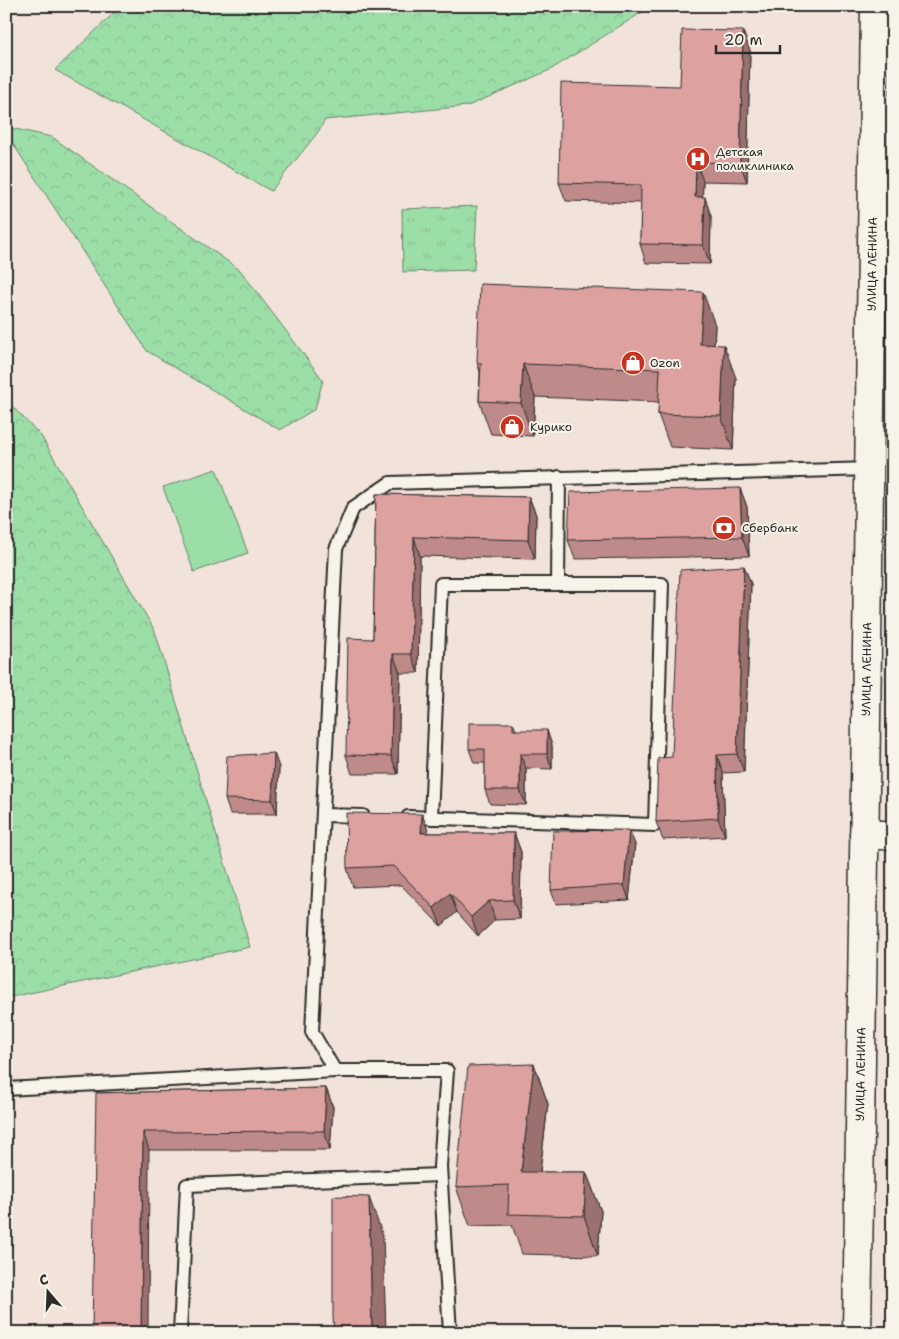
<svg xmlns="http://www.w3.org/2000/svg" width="899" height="1339" font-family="'Shantell Sans',sans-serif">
  <defs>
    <pattern id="forest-crowns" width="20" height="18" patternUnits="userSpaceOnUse" patternTransform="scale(1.25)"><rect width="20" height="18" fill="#9cdea8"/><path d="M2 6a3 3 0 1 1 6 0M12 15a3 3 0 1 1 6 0" fill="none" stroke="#87bf91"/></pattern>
    <pattern id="park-tufts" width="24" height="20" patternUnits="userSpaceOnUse" patternTransform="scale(1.25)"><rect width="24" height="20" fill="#9cdea8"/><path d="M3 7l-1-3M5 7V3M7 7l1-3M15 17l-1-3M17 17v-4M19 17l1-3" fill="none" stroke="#87bf91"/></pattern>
  </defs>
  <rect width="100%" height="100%" fill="#f2e3da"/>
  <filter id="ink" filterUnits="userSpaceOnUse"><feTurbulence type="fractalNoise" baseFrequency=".02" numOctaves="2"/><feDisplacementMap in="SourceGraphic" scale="10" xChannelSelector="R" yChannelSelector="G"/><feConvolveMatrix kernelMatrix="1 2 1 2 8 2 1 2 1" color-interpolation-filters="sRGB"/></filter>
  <g filter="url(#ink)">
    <polygon fill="#9cdea8" stroke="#64846a" points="216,469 248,553 194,572 163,487"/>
    <g fill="url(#forest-crowns)" stroke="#64846a">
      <polygon points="121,6 652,6 550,70 468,106 325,120 318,132 271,191 55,70"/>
      <polygon points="6,127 52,137 240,270 323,380 315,409 280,430 147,351 6,133"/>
      <polygon points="6,400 41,436 155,631 250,947 6,998"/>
    </g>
    <polygon fill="url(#park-tufts)" stroke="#64846a" points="477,206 474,270 403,272 402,209"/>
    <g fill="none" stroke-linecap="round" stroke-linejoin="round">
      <g stroke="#2b2b2b" stroke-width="16">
        <g id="lane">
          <polyline points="558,584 559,477"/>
          <polyline points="323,815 363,816"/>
          <polyline points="408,817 655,825 662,584 441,584 431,818"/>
          <polyline points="6,1089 335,1071"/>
          <polyline points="180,1333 187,1185 440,1175"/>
          <polyline points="450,1333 440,1166 447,1071 335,1071 312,1032 336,549 353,508 390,483 871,469"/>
        </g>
      </g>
      <g stroke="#2b2b2b" stroke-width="31">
        <g id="secondary">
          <polyline points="864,835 893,835"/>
          <path id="s1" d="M857,1333C863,891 871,448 875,6"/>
        </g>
      </g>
      <use href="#lane" stroke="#f7f3e8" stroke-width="12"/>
      <use href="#secondary" stroke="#f7f3e8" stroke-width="28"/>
    </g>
    <g fill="#be8b8a" stroke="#2b2b2b">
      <polygon points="750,50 747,182 703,181 702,197 711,216 710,264 646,263 640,244 641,203 566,201 559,183 680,86"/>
      <polygon points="715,325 714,345 736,378 733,450 670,447 658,414 659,402 535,397 533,436 491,434 479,401 480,372 477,362"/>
      <polygon points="740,488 747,507 749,556 575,559 568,540"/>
      <polygon points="376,494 529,497 536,515 535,559 420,556 418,673 400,673 398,774 352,774 346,755 373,639"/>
      <polygon points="744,566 751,584 744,772 723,773 725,836 663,840 656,822 672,757"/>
      <polygon points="513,723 516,730 552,745 552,769 526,768 526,805 490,804 485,790 485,763 474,763 469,749"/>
      <polygon points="279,767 277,814 230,814 225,799"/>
      <polygon points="422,814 428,833 514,833 521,852 520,919 495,920 478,936 457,912 441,926 401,885 353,887 347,868"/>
      <polygon points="635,844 629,900 556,904 551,890"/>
      <polygon points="534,1064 548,1104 540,1172 586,1172 601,1211 598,1256 522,1254 512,1225 470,1226 456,1187"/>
      <polygon points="326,1088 333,1107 330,1150 149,1150 96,1093"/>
    </g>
    <g fill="#9b7170" stroke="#2b2b2b">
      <polygon points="8,6 14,6 9,11"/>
      <polygon points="743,31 750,50 747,182 740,163"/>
      <polygon points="696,162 703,181 702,216 695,197"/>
      <polygon points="705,197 711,216 710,264 703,245"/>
      <polygon points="703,292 715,325 713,377 700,344"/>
      <polygon points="724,345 736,378 733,450 721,416"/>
      <polygon points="523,364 535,397 533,436 521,403"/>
      <polygon points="740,488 747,507 749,556 742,537"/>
      <polygon points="529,497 536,515 535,559 528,540"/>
      <polygon points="414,537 420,556 418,673 411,654"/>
      <polygon points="744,566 751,584 744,772 737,754"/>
      <polygon points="393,654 400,673 398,774 391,756"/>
      <polygon points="547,730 552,745 552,769 547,754"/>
      <polygon points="274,753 279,767 277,814 272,800"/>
      <polygon points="520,754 526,768 526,805 520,790"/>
      <polygon points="717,755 723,773 725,836 718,818"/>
      <polygon points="422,814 429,833 421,833"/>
      <polygon points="629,830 635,844 629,900 624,885"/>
      <polygon points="514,833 521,852 520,919 513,900"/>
      <polygon points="450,893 457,912 441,926 434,908"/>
      <polygon points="489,901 495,920 478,936 471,917"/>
      <polygon points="534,1064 548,1104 535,1212 521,1172"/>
      <polygon points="326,1088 333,1107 330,1150 324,1131"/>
      <polygon points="143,1132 149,1150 148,1333 141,1333"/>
      <polygon points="586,1172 601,1211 598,1256 584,1216"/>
      <polygon points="369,1197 383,1236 386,1333 372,1333"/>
    </g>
    <g fill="#dda2a0" stroke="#2b2b2b">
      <polygon points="682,30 743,31 740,163 696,162 695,197 705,197 703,245 640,244 641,185 559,183 561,83 680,86"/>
      <polygon points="480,284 703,292 700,344 724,345 721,416 658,414 660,369 523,364 521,403 479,401 481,363 477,362"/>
      <polygon points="740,488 742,537 568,540 570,492"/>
      <polygon points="376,494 529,497 528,540 414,537 411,654 393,654 391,756 346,755 348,638 373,639"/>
      <polygon points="744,566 737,754 717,755 718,818 656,822 658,758 672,757 680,570"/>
      <polygon points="469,723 513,723 513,730 547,730 547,754 520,754 520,790 485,790 485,749 469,749"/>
      <polygon points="274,753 272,800 225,799 227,756"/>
      <polygon points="346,813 422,814 421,833 514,833 513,900 489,901 471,917 450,893 434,908 394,866 347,868"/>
      <polygon points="629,830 624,885 551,890 553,831"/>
      <polygon points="534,1064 521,1172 586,1172 584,1216 508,1214 509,1185 456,1187 468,1066"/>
      <polygon points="326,1088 324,1131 143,1132 141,1333 92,1333 96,1093"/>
      <polygon points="333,1196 369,1197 372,1333 334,1333 333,1316"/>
    </g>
  </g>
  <defs>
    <g id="hospital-disc" transform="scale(1.25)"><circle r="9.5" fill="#c8321e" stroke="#f7f3e8"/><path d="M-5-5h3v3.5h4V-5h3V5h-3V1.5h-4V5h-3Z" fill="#fff"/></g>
    <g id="shop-disc" transform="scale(1.25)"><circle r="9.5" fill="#c8321e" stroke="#f7f3e8"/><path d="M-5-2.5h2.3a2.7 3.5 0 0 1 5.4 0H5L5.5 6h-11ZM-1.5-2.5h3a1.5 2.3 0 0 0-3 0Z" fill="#fff"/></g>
    <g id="bank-disc" transform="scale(1.25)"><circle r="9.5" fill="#c8321e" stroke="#f7f3e8"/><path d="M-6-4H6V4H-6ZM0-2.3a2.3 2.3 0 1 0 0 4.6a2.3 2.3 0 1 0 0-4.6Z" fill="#fff"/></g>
  </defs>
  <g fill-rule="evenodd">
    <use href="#hospital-disc" x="698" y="159"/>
    <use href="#shop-disc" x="633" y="363"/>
    <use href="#shop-disc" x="512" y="427"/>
    <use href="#bank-disc" x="724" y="528"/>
  </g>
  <g text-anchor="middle" stroke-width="4" stroke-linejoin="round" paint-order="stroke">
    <g font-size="12" fill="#2b2b2b" stroke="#f7f3e8" text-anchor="start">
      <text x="716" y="156">Детская<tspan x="716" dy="14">поликлиника</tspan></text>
      <text x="650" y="367">Ozon</text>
      <text x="530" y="431">Курико</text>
      <text x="742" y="532">Сбербанк</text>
    </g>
    <g font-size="12" fill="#2b2b2b" stroke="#f7f3e8">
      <text dy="4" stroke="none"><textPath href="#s1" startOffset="1069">УЛИЦА ЛЕНИНА</textPath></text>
      <text dy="4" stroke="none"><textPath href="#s1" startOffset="664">УЛИЦА ЛЕНИНА</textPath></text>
      <text dy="4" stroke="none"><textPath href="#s1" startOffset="259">УЛИЦА ЛЕНИНА</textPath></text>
    </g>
  </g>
  <rect width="899" height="1339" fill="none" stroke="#f7f3e8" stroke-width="25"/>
  <rect x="12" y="12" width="874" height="1314" fill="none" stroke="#2b2b2b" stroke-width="2" filter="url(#ink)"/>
  <g transform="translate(48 1292) rotate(341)" stroke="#f7f3e8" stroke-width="4" paint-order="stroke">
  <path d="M0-4L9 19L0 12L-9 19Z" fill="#2b2b2b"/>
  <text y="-8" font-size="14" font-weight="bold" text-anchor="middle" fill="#2b2b2b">С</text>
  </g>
  <path d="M716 45v8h64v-8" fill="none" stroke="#2b2b2b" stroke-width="2.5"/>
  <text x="724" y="45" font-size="15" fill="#2b2b2b" stroke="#f7f3e8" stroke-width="4" paint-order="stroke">20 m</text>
</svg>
